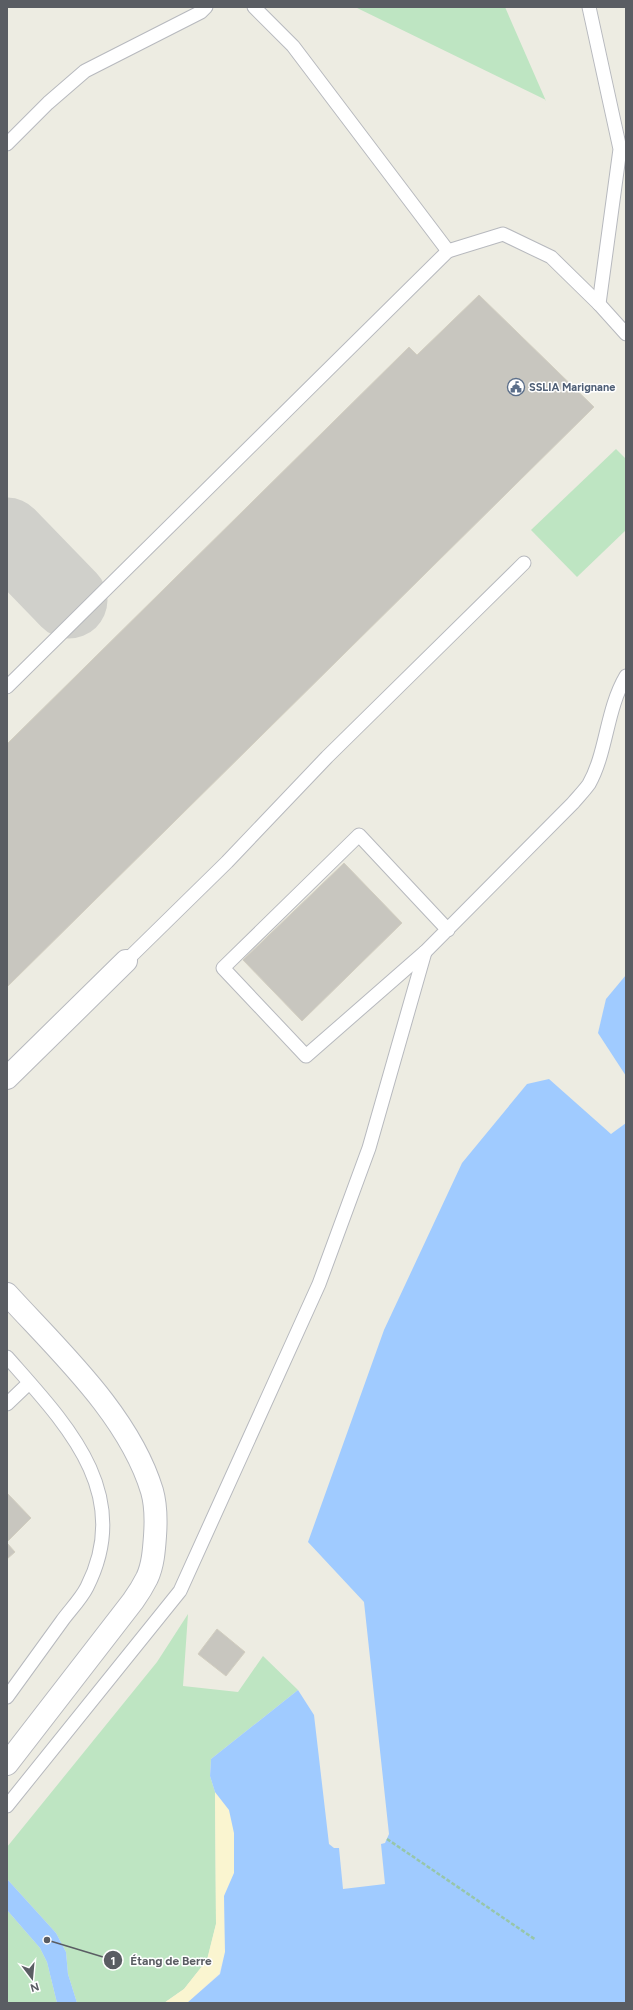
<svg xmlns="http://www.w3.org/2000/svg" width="633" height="2010" font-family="Figtree,sans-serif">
  <rect width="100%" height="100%" fill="#edece2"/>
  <g fill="#bee5c2">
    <polygon points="355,7 505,7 546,101 546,100"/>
    <polygon points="616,449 626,459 626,530 577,577 531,530"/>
    <polygon points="188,1614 183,1686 238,1692 263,1656 298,1690 211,1759 210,1776 215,1792 216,1924 207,1960 184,1989 164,2003 77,2003 68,1974 66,1952 56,1933 7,1879 7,1847 157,1662"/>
    <polygon points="7,1910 40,1948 47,1962 57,2003 7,2003"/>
  </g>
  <polygon fill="#faf5d0" points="215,1792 229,1810 234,1833 234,1873 224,1896 225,1952 219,1974 187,2003 164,2003 184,1989 207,1960 216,1924"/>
  <g fill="#a0cbff">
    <polygon points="626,975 626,1076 598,1033 606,999"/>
    <polygon points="549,1079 611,1134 626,1123 626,2003 187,2003 220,1974 225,1952 224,1896 234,1873 234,1833 229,1810 215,1792 210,1776 211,1759 298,1690 314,1715 329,1844 334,1848 339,1848 343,1889 385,1884 381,1844 385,1843 389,1834 364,1602 308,1542 384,1330 462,1163 527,1084"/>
    <polygon points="7,1879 56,1933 66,1952 68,1974 77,2003 57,2003 47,1962 40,1948 7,1910"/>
  </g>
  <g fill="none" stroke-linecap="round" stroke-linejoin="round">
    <polyline stroke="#d0d0cb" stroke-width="77" points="7,536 69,600"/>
  </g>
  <g fill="#c8c6bf" stroke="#d2cec0">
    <polygon points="479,295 594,407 7,987 7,744 409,347 417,355"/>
    <polygon points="344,863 402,923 302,1021 243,960"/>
    <polygon points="7,1493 31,1518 7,1542"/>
    <polygon points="7,1543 15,1552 7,1559"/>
    <polygon points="217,1629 245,1652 226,1676 198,1654"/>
  </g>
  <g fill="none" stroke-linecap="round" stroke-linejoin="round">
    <g stroke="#b7b9be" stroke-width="15">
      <g id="service">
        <polyline points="254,7 293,46 448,251"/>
        <polyline points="589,7 620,149 599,304"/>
        <polyline points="7,144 48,103 85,71 201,12 206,7"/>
        <polyline points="7,687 448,251 503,234 551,257 599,304 626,334"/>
        <path d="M448,930L359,835L223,968L306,1056L425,952L573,803C578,797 584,791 589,784C607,752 606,710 626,676"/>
        <polyline points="126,961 227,862 327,757 524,563"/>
        <path d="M7,1357C65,1423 135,1493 87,1587C81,1599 70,1610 62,1621C44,1646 25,1672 7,1697"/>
        <polyline points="7,1404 29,1383"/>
        <polyline points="7,1806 180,1591 319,1284 369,1148 425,952"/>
      </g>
    </g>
    <g stroke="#b7b9be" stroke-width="24">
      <g id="minor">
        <polyline points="7,1078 126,961"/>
        <path d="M7,1294C59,1351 129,1415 152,1491C156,1505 156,1522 155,1536C154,1550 153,1565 147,1578C143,1586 138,1594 133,1601L7,1764"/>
      </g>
    </g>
    <polyline stroke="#97c6aa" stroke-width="2.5" stroke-dasharray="4 2" stroke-linecap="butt" points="387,1839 536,1940"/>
    <use href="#service" stroke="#fff" stroke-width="13"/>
    <use href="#minor" stroke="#fff" stroke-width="22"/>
  </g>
  <defs>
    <g id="civic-ring" transform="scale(0.9)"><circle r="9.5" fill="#fff" stroke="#5c6f8a" stroke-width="1.5"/><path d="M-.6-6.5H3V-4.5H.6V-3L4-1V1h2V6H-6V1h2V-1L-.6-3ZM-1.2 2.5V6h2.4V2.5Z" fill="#5c6f8a"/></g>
  </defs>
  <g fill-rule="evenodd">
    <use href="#civic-ring" x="516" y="387"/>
  </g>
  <g text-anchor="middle" stroke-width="3" stroke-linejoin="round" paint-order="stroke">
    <g font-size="11" font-weight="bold" fill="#4e5e75" stroke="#fff" text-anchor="start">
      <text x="529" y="391">SSLIA Marignane</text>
    </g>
  </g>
  <path fill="none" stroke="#5a5d63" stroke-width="1.5" d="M47 1940L113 1960"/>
  <g fill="#5a5d63" stroke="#fff" stroke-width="1.5">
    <circle cx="47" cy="1940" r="4"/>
    <circle cx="113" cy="1960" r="10"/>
  </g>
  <g font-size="12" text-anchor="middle" font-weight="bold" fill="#fff">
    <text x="113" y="1965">1</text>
  </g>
  <g font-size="12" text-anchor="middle" font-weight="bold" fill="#5a5d63" stroke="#fff" stroke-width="3" stroke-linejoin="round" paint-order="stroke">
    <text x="171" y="1965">Étang de Berre</text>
  </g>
  <rect width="633" height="2010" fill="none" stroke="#5a5d63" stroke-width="16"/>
  <g transform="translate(32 1978) rotate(164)" stroke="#ffffff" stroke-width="3" paint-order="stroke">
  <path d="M0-3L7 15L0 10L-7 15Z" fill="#5a5d63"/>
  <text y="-6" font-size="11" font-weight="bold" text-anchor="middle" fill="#5a5d63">N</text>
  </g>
</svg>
